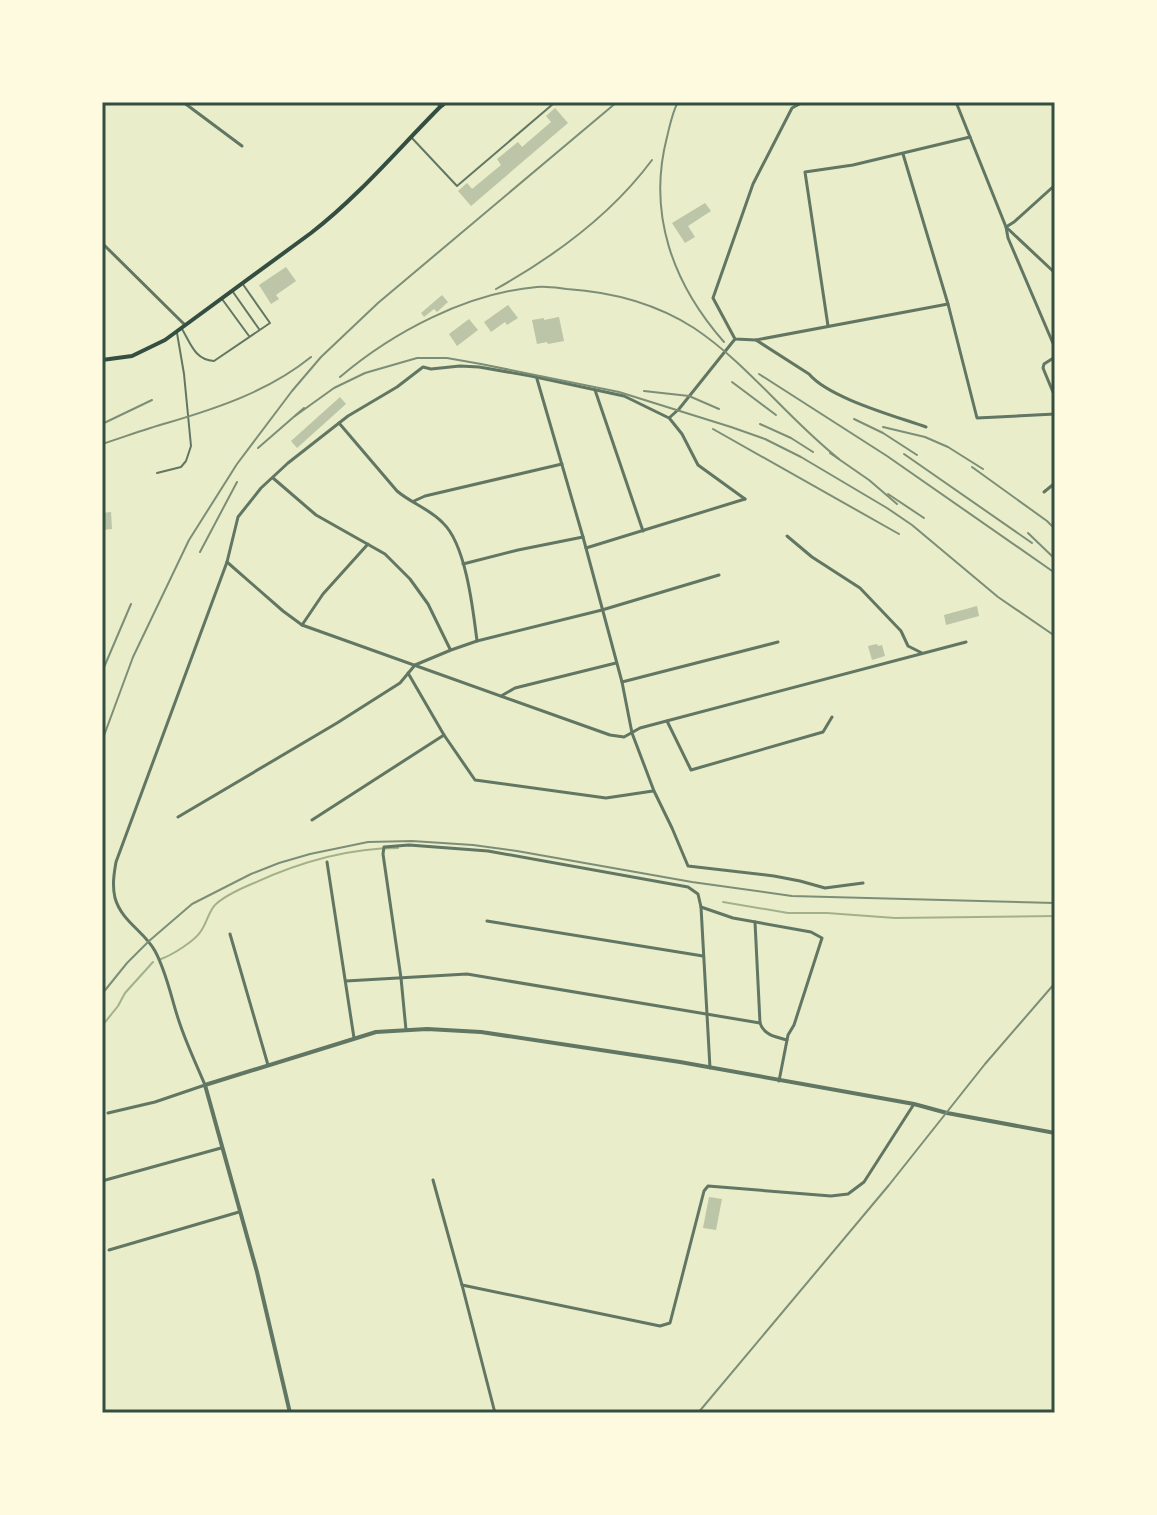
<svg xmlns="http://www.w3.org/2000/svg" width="1157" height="1515" font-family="'Roboto Serif',serif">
  <rect width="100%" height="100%" fill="#e9edc9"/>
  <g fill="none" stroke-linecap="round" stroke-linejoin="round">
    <g stroke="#a3b18a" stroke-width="2">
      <polyline points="723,902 788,913 827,913 895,918 1055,916"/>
      <path d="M161,959C172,955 195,941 201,931C207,923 209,910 216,904C226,895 242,888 254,883C300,862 348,848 398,848"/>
      <polyline points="102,1026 118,1006 125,993 153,962"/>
    </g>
  </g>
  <g fill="#bcc5a7">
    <polygon points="555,108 568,123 471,206 458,191 467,183 472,189 501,165 497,159 518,142 522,147 551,122 546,116"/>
    <polygon points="705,203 711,211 688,226 695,237 685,243 672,223"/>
    <polygon points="286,267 296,281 276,295 279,299 271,304 259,285"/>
    <polygon points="442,295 448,302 437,312 434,309 424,317 421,313"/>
    <polygon points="508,305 518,318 507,325 505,322 491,332 484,322"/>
    <polygon points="559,317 564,341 548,344 547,342 537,344 532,320 544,318 544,320"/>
    <polygon points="469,319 478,330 457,346 449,334"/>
    <polygon points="340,397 346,404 297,448 291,441"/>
    <polygon points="111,512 112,529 102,530 102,513"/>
    <polygon points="977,606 979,616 946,625 944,615"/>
    <polygon points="877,644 878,646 882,645 885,656 872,660 868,646"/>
    <polygon points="709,1197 722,1199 716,1230 703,1228"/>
  </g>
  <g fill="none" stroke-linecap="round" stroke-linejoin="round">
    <g stroke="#617663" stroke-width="2">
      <polyline points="411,137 457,186 553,104 552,102"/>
      <polyline points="233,292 259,329"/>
      <polyline points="222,299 249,336"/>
      <path d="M182,329C191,344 195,360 214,361L270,323L242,283"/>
      <polyline points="157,473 181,467 186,461 191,446 184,374 177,333"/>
    </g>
    <g stroke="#617663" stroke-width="3">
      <polyline points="183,102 242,146"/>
      <path d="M803,102L792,108L753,184L713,298L735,339L756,340L809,374C829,398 895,416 926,427"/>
      <polyline points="956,102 1006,227 1055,273"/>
      <polyline points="903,154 948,304 977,418 1055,414"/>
      <polyline points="1055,185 1014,222 1006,227 1008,238 1055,348"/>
      <polyline points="102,243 185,325"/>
      <polyline points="828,326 805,172 853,165 970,137"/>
      <polyline points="756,340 948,304"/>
      <polyline points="1055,357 1044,364 1043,368 1055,397"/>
      <polyline points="537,379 583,537 622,682 632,733 654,791 672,828 688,866 774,876 800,881 825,888 863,883"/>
      <polyline points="595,390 643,531"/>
      <polyline points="670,419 682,434 698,465 745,499"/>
      <path d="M339,423L397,491C411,503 430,509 443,523C466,545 473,609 477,641"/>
      <polyline points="273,478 316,515 385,554 410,579 428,604 450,649"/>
      <polyline points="1044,492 1055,483"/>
      <polyline points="414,501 425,496 562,464"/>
      <polyline points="787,536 812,557 860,588 901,631 908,646 922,653"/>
      <polyline points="586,548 745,499"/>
      <polyline points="227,562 283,611 302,625 610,735 624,737 640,728 966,642"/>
      <polyline points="463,564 518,550 583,537"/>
      <polyline points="302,625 323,594 368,544"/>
      <polyline points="408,673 444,735"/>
      <polyline points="622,682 778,642"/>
      <polyline points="501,696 515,688 616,663"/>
      <polyline points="667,721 691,770 823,732 832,717"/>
      <polyline points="178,817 337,723 400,683 415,665 451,650 477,641 602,610 719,575"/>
      <polyline points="312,820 444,735 475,780 606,798 653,791"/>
      <polyline points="327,862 354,1038"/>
      <polyline points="701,907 733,918 811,932 822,938 794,1025 788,1035 779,1081"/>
      <polyline points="487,921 703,956"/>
      <path d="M755,922L760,1023C764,1035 775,1037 787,1040"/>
      <polyline points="230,934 268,1065"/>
      <polyline points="346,981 467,974 760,1023"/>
      <polyline points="406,1030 401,978 383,854 384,847 409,845 488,851 688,887 698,894 701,907 710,1068"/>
      <path d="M108,1113L155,1102L205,1085C197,1066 188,1047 181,1027C172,1003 168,975 155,951C144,931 122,922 115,898C112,885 114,874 116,862L227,562L238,517L261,488L288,463L348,416L397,387L423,367L431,369L460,366L479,367L531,376L624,396L669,418L679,409L735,339"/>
      <polyline points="433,1180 462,1285"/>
      <polyline points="102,1181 221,1148"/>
      <polyline points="109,1250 239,1212"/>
      <polyline points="495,1413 462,1285 660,1326 670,1323 704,1191 708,1186 831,1196 848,1194 864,1182 914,1104"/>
    </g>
    <polyline stroke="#617663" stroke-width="4" points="290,1413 257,1272 205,1085 376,1032 427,1029 481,1032 680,1062 914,1104 947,1113 1055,1133"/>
    <path stroke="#344e41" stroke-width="4" d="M102,360L132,356L165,340L311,233C359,196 399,148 442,105"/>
    <polyline stroke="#344e41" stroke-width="5" points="437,102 442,105 445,102"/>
    <g stroke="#7c8e77" stroke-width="2">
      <path d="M678,102C672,113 670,125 667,137C647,214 673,284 724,342"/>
      <path d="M496,289C555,256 612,214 652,160"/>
      <polyline points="759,374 887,456 1055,573"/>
      <path d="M340,377C393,332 467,293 537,287C547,286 558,288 567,289C613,292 655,303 694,328C748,364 788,419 839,459"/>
      <polyline points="732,382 776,415"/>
      <polyline points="644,391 689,396 719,409"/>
      <polyline points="295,416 334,388 365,373 417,358 447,358 481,364 619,392 731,427 765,439 801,457 887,508 912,525 998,597 1055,636"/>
      <polyline points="854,419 883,433 917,455"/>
      <polyline points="102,424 152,400"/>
      <polyline points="760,424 791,438 813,452"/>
      <polyline points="883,427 925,437 948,447 983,469"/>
      <polyline points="713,429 899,534"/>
      <path d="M102,444C124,437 145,429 167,423C218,408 269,391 311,357"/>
      <polyline points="258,448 304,408"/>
      <polyline points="830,453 869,480 897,504"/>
      <polyline points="904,454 1032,543"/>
      <polyline points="972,467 1047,521 1055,529"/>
      <polyline points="888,494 924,518"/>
      <polyline points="1028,533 1054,558"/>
      <polyline points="200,552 237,482"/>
      <polyline points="102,672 131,604"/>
      <polyline points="102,741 133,657 189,540 237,464 292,391 321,357 378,303 617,102"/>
      <polyline points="102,994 127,963 149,941 192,904 251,874 279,863 310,854 368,842 412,841 473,845 517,851 692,882 792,896 1055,903"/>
      <polyline points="698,1413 889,1185 985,1064 1055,983"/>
    </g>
  </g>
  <rect width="1157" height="1515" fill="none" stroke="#fefae0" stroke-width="208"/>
  <rect x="104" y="104" width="949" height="1307" fill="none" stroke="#344e41" stroke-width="3"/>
</svg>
